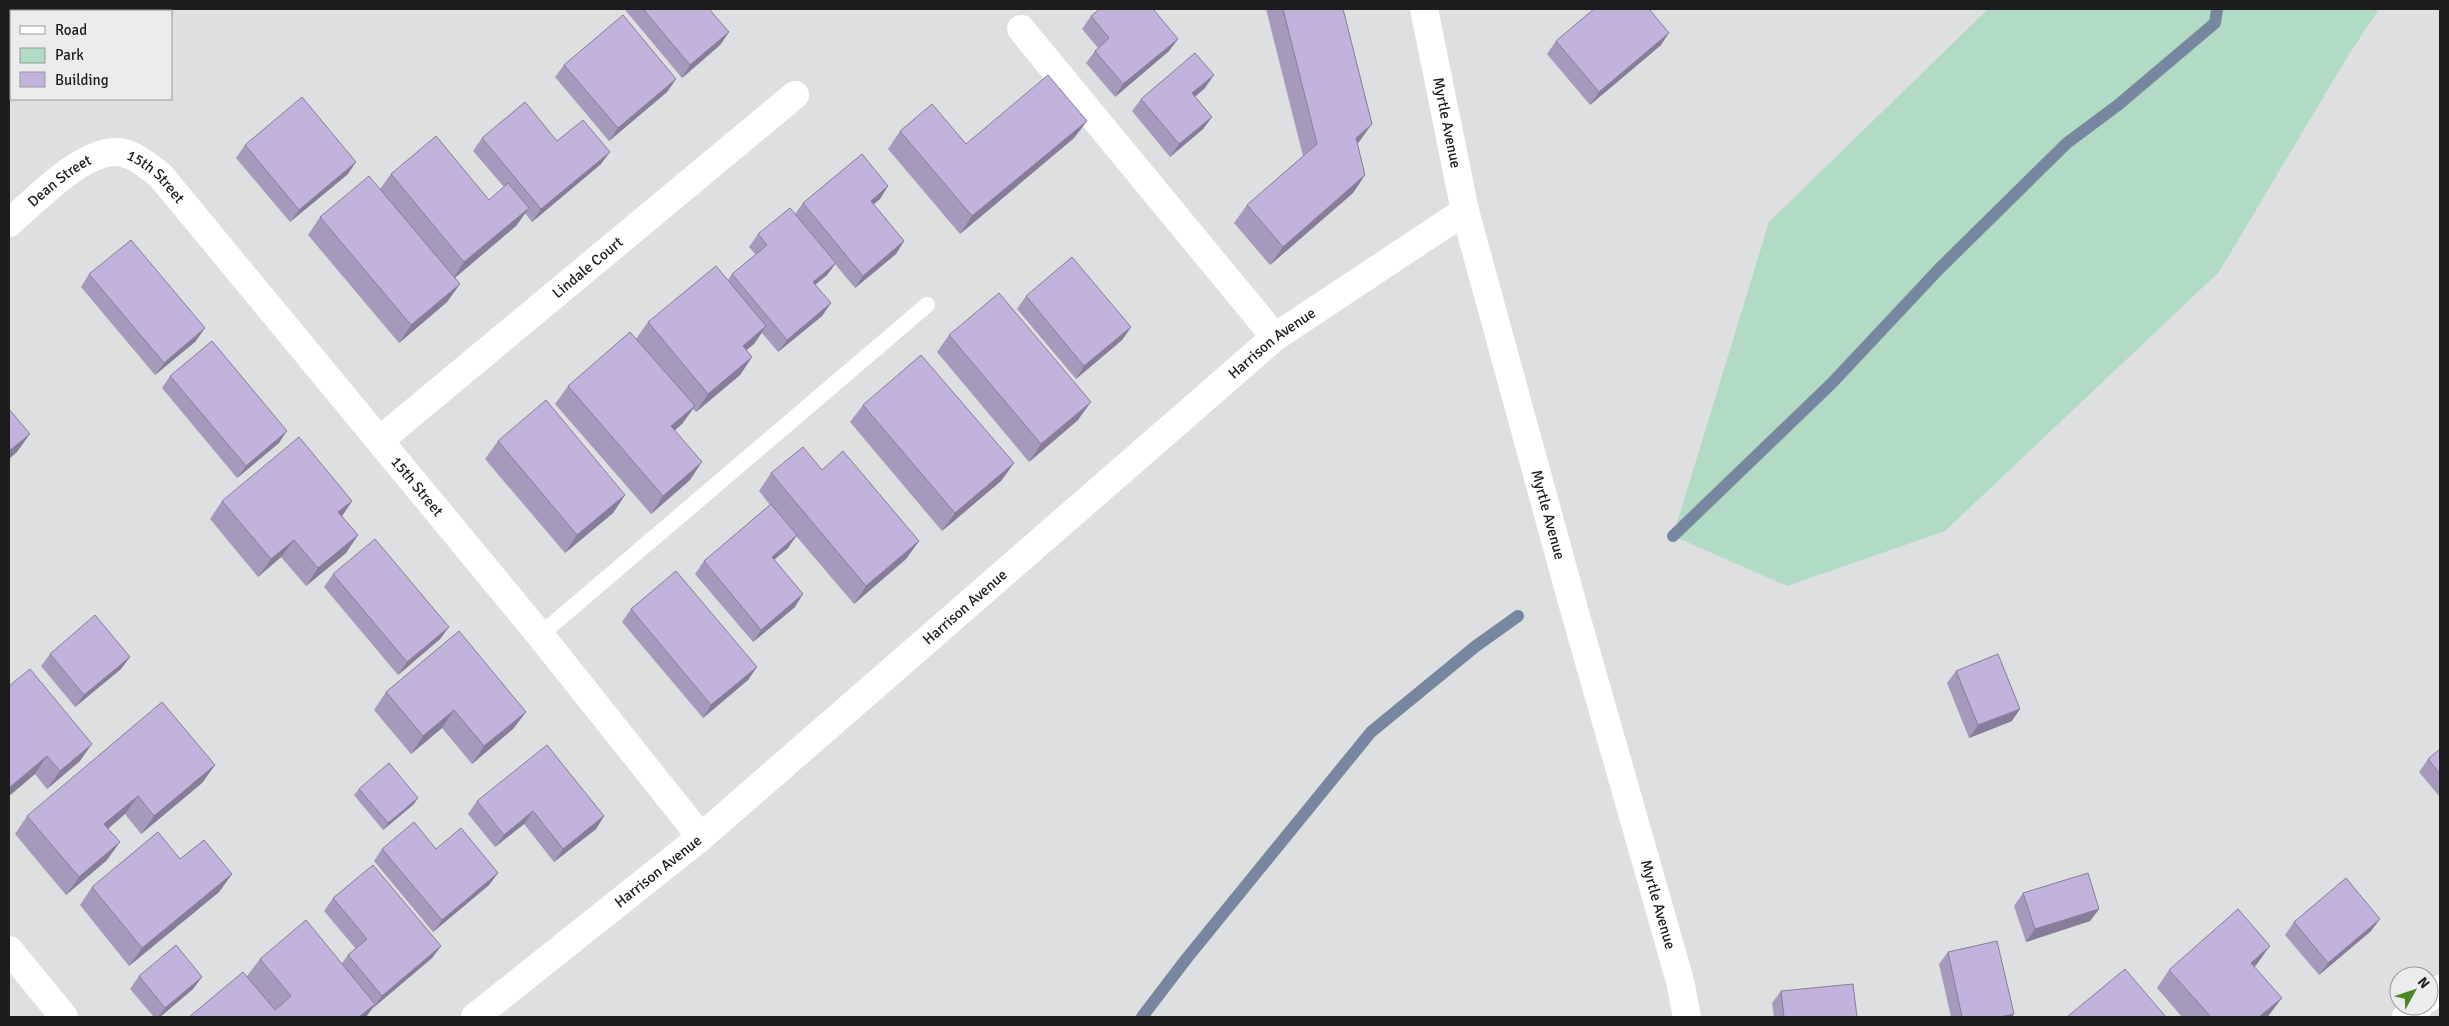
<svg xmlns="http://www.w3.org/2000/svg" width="2449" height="1026" font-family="Signika,sans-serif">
  <rect width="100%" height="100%" fill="#dedfe0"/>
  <polygon fill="#b1dbc4" points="1988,9 2379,9 2346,59 2219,272 1945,531 1787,586 1673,536 1769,222"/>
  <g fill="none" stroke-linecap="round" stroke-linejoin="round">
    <g stroke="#7887a0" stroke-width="12">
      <polyline points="1673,536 1832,383 1939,269 2067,143 2118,105 2215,23 2217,9"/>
      <polyline points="1142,1017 1187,958 1371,732 1476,646 1518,616"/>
    </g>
    <polyline stroke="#fff" stroke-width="16" points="540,635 927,305"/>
    <g stroke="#fff" stroke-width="28">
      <polyline points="1021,29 1275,337"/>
      <path id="s1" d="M9,223C35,201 80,152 116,152C132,152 148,166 160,175L540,635L701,837"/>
      <path id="s2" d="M380,440L795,95"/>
      <polyline points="9,950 64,1017"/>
      <polyline points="2429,998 2440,989"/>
      <polyline points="2406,1017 2419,1006"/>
    </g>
    <g stroke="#fff" stroke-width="28">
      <path id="s3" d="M1424,9L1465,211L1574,609L1680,981L1687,1017"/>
      <path id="s4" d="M475,1017L701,837L1275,337L1465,211"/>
    </g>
  </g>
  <g fill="#a69abc">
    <polygon points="627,9 709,9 729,32 720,45 682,78 626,11"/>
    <polygon points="1266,9 1343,9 1359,142 1357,143 1365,175 1353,193 1270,265 1234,223 1247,205 1303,156"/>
    <polygon points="1091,16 1178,39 1169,51 1115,97 1086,63 1095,51 1098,48 1082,29"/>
    <polygon points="1556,41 1661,45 1590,105 1547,54"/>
    <polygon points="564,65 676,79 667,92 609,141 555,77"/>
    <polygon points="1205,88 1195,97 1212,117 1203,129 1170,157 1132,111 1141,99"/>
    <polygon points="1087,121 1074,138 960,234 888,149 900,131 966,144"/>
    <polygon points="482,138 557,141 601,164 532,222 525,213 516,226 455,278 460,284 447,302 399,343 308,235 320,217 380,189 391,174 489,200 504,187 473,151"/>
    <polygon points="245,145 348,174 290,222 236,158"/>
    <polygon points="888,186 880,199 873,204 904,241 896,254 855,288 835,264 827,275 815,285 831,303 822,316 778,352 762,333 754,344 746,350 752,357 740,375 696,412 693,409 682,424 675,430 690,480 651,514 555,404 568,386 636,339 648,322 728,280 732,274 756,255 749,247 758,234 795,214 803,203"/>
    <polygon points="89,274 196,341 155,375 81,287"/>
    <polygon points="1026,296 1131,327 1122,340 1076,379 1017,309"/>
    <polygon points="949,335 1078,420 1029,462 937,352"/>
    <polygon points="170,376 279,443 237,478 162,388"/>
    <polygon points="863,405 1014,463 1001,481 942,531 850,422"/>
    <polygon points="498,441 625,495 613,513 565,553 485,459"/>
    <polygon points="822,470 919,541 906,559 854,604 796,536 788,548 774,560 795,607 753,642 695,574 704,561 770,505 759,491 771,473"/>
    <polygon points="222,501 352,501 342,516 358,535 346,553 306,586 281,557 258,577 210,519"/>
    <polygon points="333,574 449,627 440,639 398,675 324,587"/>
    <polygon points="631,609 757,667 748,680 703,718 622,622"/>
    <polygon points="50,654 130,657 121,669 75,707 41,666"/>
    <polygon points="1956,671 2012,721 1969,738 1947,683"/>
    <polygon points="9,686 80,761 47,789 35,774 9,796"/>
    <polygon points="386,692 526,712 513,729 472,764 442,728 411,754 374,710"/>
    <polygon points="2440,749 2440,797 2419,772 2428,759"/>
    <polygon points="215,765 202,783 141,834 125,814 108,829 107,860 66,895 15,834 27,816"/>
    <polygon points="359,789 414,804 383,830 354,795"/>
    <polygon points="477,801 604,816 596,829 554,862 524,824 495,847 468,814"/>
    <polygon points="382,849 436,849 498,873 489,885 433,932 374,861"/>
    <polygon points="180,859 232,874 219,892 129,966 80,905 92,887"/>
    <polygon points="2023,893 2099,909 2090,921 2026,942 2014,906"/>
    <polygon points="333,898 441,946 432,958 373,1008 366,1017 189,1017 247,976 260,959 342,963 348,955 356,949 324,911"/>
    <polygon points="2294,922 2371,931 2319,975 2285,935"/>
    <polygon points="1948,952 2012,1017 1951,1017 1939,964"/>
    <polygon points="2257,964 2254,967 2269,1015 2267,1017 2182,1017 2157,988 2169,970"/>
    <polygon points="139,976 202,977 193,989 160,1017 154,1017 130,989"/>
    <polygon points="1781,991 1857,1017 1774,1017 1772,1003"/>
  </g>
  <g fill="#877d99">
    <polygon points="729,32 720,45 682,78 690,65"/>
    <polygon points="1669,33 1661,45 1590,105 1599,92"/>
    <polygon points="1178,39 1169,51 1115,97 1123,84"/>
    <polygon points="1214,75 1205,88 1183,106 1192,93"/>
    <polygon points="676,79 667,92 609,141 618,128"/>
    <polygon points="1212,117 1203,129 1170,157 1179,144"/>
    <polygon points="1087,121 1074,138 960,234 972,216"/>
    <polygon points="1372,124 1359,142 1343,155 1356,138"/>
    <polygon points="610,152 601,164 532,222 541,209"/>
    <polygon points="356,162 348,174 290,222 299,210"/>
    <polygon points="1365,175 1353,193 1270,265 1283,247"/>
    <polygon points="888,186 880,199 862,214 871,201"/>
    <polygon points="529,208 516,226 452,280 464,262"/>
    <polygon points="904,241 896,254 855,288 863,276"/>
    <polygon points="836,263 827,275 804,294 813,282"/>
    <polygon points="460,284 447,302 399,343 411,325"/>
    <polygon points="831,303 822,316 778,352 787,340"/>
    <polygon points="766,326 754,344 730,364 743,346"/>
    <polygon points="1131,327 1122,340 1076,379 1084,366"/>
    <polygon points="205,328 196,341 155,375 164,363"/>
    <polygon points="752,357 740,375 696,412 708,394"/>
    <polygon points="1091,402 1078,420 1029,462 1041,444"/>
    <polygon points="695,406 682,424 659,444 671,426"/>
    <polygon points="287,431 279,443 237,478 246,466"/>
    <polygon points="30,434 17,452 9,459 9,451"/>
    <polygon points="702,462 690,480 651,514 663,496"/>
    <polygon points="1014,463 1001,481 942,531 955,513"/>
    <polygon points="625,495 613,513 565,553 577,535"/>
    <polygon points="352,501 340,519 338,512"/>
    <polygon points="358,535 346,553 306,586 318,568"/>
    <polygon points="797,535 788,548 763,569 772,557"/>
    <polygon points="294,540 281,557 258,577 271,559"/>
    <polygon points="919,541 906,559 854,604 866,586"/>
    <polygon points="803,594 795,607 753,642 761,630"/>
    <polygon points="449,627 440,639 398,675 407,662"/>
    <polygon points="130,657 121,669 75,707 84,695"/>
    <polygon points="757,667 748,680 703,718 711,705"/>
    <polygon points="2020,709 2012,721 1969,738 1978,725"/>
    <polygon points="454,710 442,728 411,754 423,736"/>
    <polygon points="526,712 513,729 472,764 484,746"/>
    <polygon points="92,744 80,761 47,789 60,771"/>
    <polygon points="47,756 35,774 9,796 9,788"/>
    <polygon points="215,765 202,783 141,834 154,816"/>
    <polygon points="138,796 125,814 92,842 104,824"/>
    <polygon points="418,798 414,804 383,830 388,823"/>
    <polygon points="533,811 524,824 495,847 504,835"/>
    <polygon points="604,816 596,829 554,862 563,849"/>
    <polygon points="120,842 107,860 66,895 79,877"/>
    <polygon points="498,873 489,885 433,932 442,920"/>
    <polygon points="232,874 219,892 129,966 142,948"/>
    <polygon points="2099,909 2090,921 2026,942 2035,929"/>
    <polygon points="2380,919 2371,931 2319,975 2328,963"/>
    <polygon points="441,946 432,958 373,1008 382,996"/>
    <polygon points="2270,946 2257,964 2238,981 2251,963"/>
    <polygon points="202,977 193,989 160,1017 158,1017 165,1008"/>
    <polygon points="2282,998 2269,1015 2267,1017 2259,1017"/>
    <polygon points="375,1004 366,1017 359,1017"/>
    <polygon points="2014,1014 2012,1017 2000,1017"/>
  </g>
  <g fill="#c1b3db" stroke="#877d99">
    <polygon points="643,9 709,9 729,32 690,65"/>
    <polygon points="1100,9 1153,9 1178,39 1123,84 1095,51 1109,38 1091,16"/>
    <polygon points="1283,9 1343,9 1372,124 1356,138 1365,175 1283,247 1247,205 1317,144"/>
    <polygon points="1594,9 1649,9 1669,33 1599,92 1556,41"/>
    <polygon points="623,15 676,79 618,128 564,65"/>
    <polygon points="1195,53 1214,75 1192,93 1212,117 1179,144 1141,99"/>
    <polygon points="1048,75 1087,121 972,216 900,131 932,104 966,144"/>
    <polygon points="302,97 356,162 299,210 245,145"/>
    <polygon points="525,102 557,141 583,120 610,152 541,209 482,138"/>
    <polygon points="436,136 489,200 508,183 529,208 464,262 391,174"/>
    <polygon points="862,154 888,186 871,201 904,241 863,276 803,203"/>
    <polygon points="369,176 460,284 411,325 320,217"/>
    <polygon points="790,208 836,263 813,282 831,303 787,340 732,274 767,245 758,234"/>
    <polygon points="131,240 205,328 164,363 89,274"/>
    <polygon points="1072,257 1131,327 1084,366 1026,296"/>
    <polygon points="716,266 766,326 743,346 752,357 708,394 648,322"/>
    <polygon points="999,293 1091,402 1041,444 949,335"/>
    <polygon points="630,332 695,406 671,426 702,462 663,496 568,386"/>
    <polygon points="212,341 287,431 246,466 170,376"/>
    <polygon points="921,355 1014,463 955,513 863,405"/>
    <polygon points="546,400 625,495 577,535 498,441"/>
    <polygon points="9,409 30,434 9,451"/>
    <polygon points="299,437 352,501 338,512 358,535 318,568 294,540 271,559 222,501"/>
    <polygon points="803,447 822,470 843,451 919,541 866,586 771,473"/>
    <polygon points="771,504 797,535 772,557 803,594 761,630 704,561"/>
    <polygon points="375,539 449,627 407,662 333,574"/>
    <polygon points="676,571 757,667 711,705 631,609"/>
    <polygon points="95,615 130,657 84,695 50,654"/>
    <polygon points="459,631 526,712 484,746 454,710 423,736 386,692"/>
    <polygon points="1998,654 2020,709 1978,725 1956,671"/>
    <polygon points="30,669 92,744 60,771 47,756 9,788 9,686"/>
    <polygon points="162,702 215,765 154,816 138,796 104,824 120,842 79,877 27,816"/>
    <polygon points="547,745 604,816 563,849 533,811 504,835 477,801"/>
    <polygon points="2440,749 2440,774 2428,759"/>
    <polygon points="389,763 418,798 388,823 359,789"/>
    <polygon points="414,822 436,849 461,828 498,873 442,920 382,849"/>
    <polygon points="158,832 180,859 204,840 232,874 142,948 92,887"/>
    <polygon points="373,865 441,946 382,996 348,955 367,939 333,898"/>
    <polygon points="2088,873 2099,909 2035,929 2023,893"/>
    <polygon points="2346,878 2380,919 2328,963 2294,922"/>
    <polygon points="2238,909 2270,946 2251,963 2282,998 2259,1017 2211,1017 2169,970"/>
    <polygon points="306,920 375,1004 359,1017 189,1017 243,972 275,1010 291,996 260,959"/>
    <polygon points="1997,941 2014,1014 2000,1017 1962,1017 1948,952"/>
    <polygon points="176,945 202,977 165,1008 139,976"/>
    <polygon points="2125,969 2166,1017 2067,1017"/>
    <polygon points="1853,984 1857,1017 1784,1017 1781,991"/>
  </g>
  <g text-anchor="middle" stroke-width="5" stroke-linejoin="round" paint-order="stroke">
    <g font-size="15" fill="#1c1c1c" stroke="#ebeced">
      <text dy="5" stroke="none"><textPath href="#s3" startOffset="116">Myrtle Avenue</textPath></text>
      <text dy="5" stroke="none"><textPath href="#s1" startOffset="179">15th Street</textPath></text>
      <text dy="5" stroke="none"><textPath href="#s1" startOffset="66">Dean Street</textPath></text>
      <text dy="5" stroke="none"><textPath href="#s2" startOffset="270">Lindale Court</textPath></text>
      <text dy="5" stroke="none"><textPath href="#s4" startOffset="1044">Harrison Avenue</textPath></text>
      <text dy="5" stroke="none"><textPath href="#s1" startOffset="585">15th Street</textPath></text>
      <text dy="5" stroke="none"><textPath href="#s3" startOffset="521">Myrtle Avenue</textPath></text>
      <text dy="5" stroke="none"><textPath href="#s4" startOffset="639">Harrison Avenue</textPath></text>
      <text dy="5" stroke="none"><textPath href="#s4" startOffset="234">Harrison Avenue</textPath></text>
      <text dy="5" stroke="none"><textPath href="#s3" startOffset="926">Myrtle Avenue</textPath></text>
    </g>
  </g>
  <rect width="2449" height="1026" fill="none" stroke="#1c1c1c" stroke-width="20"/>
  <rect x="10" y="10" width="162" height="90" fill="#ebeced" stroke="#989999"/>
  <rect x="20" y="26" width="25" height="8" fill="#ffffff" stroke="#989999"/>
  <text x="55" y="35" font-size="15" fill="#1c1c1c">Road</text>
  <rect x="20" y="48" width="25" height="15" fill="#b1dbc4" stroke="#989999"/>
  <text x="55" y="60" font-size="15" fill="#1c1c1c">Park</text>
  <rect x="20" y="72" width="25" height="15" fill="#c1b3db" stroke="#989999"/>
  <text x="55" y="85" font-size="15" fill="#1c1c1c">Building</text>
  <g transform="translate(2414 991) rotate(50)"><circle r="24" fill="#ebeced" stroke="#989999"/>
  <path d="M0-4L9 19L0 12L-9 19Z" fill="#4e8722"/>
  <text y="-8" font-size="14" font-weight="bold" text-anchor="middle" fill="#1c1c1c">N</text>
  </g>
</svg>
